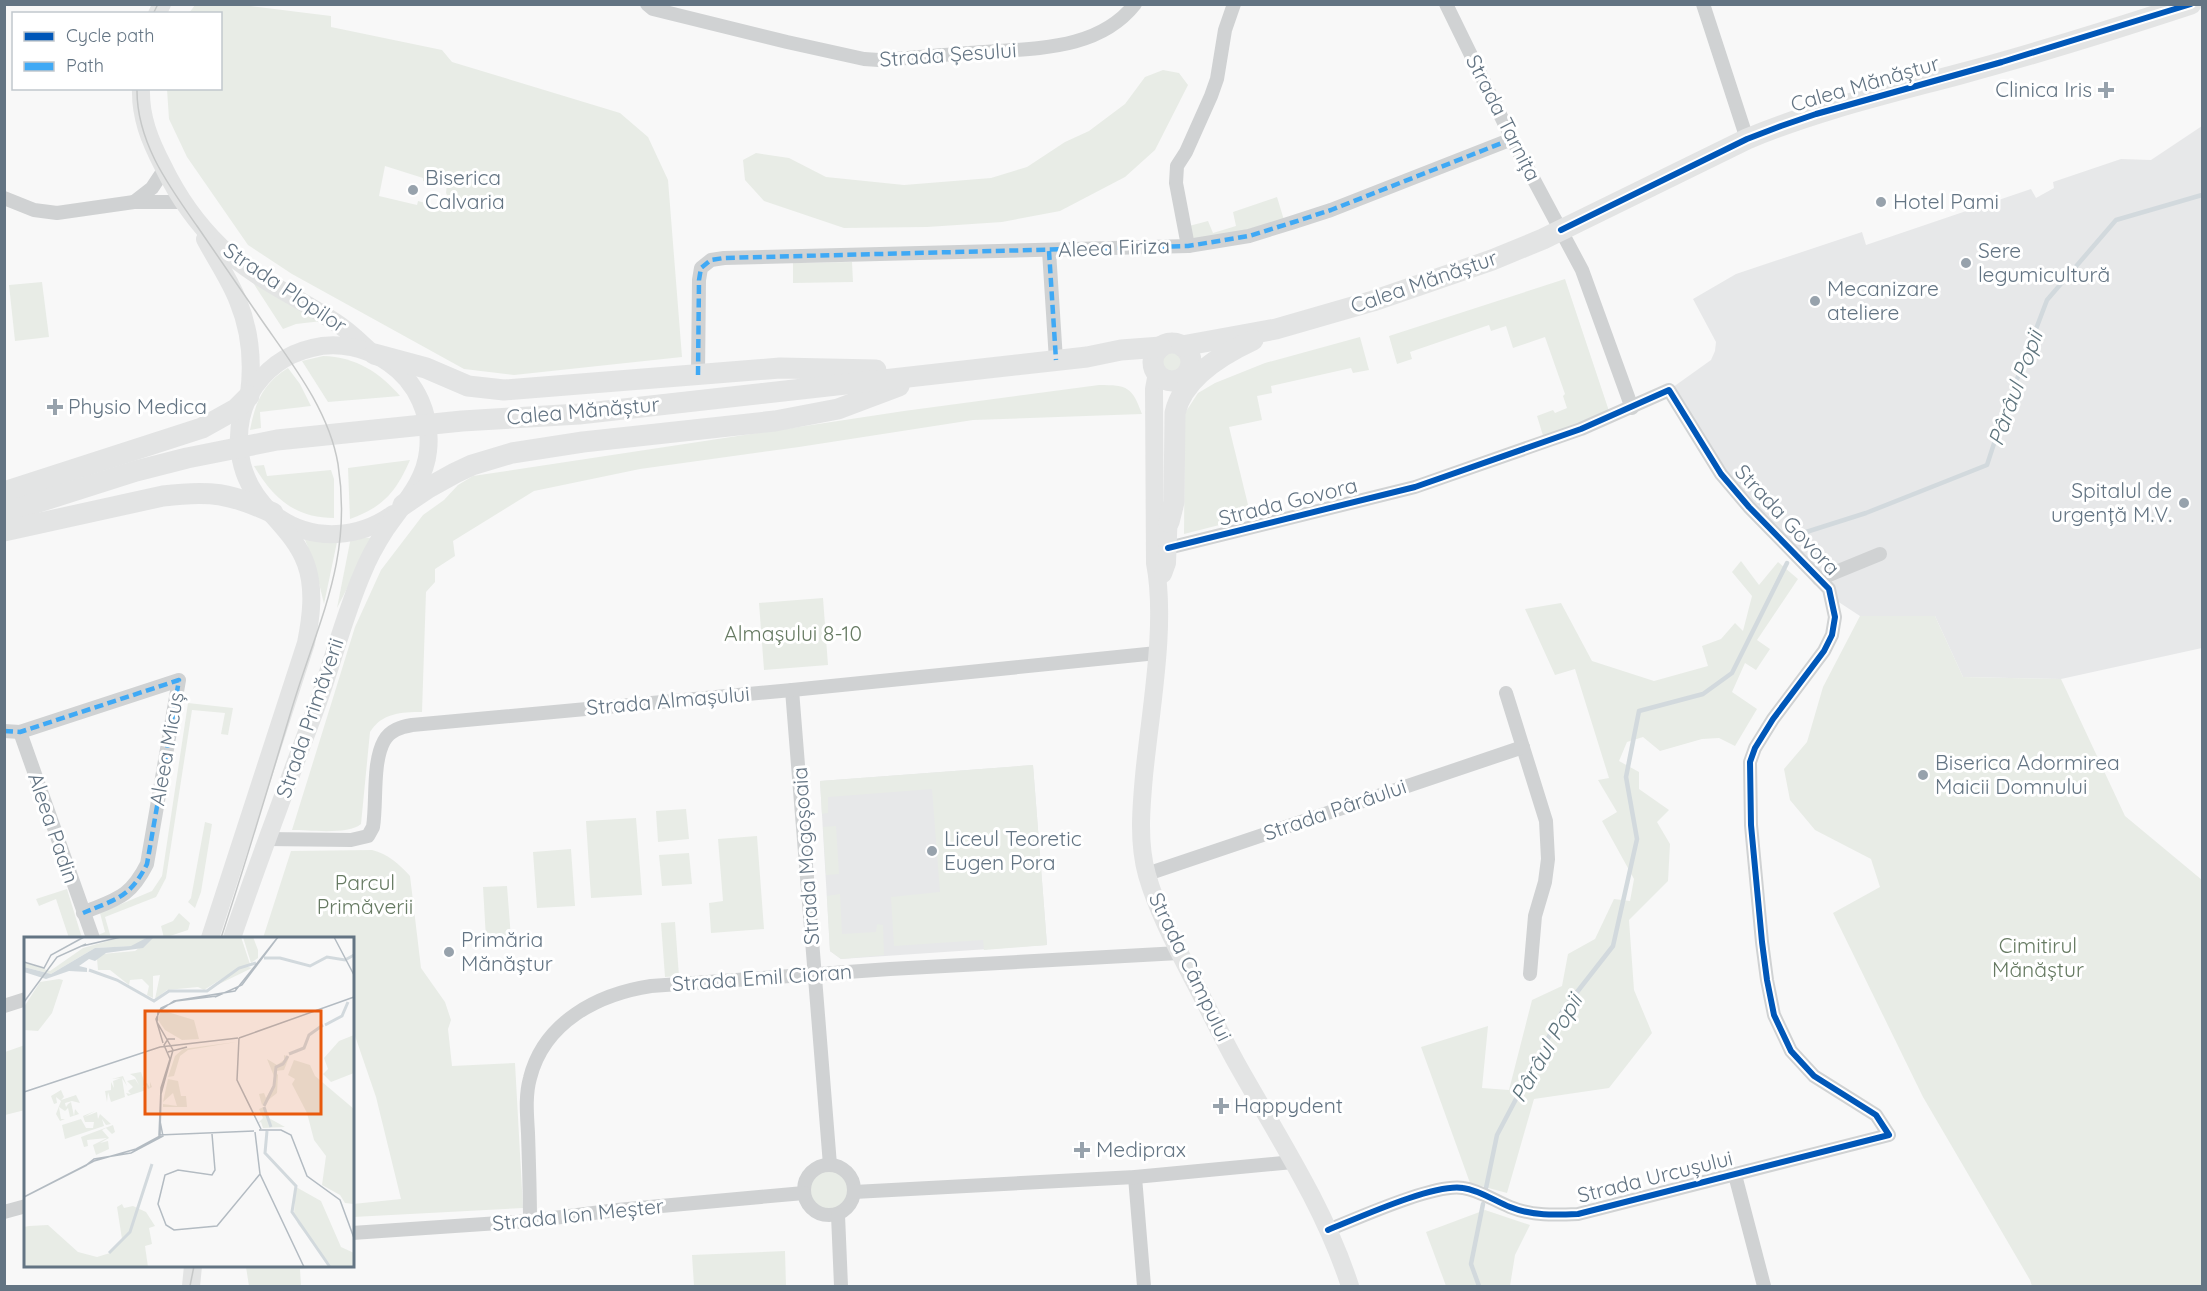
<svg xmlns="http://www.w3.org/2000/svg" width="2207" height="1291" font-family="Quicksand,sans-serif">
  <rect width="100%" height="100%" fill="#f8f8f8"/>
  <g fill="#e7e8e9">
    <polygon points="2202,126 2202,648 2061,679 1963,677 1935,616 1860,616 1831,597 1749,507 1669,390 1711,360 1715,351 1716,342 1693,299 1736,274 1862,232 1866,245 2031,189 2036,198 2054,188 2053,182 2121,159 2151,160"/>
    <polygon points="1033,765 1047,945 841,959 830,951 820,781"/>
  </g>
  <g fill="#e8ece6" fill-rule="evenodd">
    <path d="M243,5L331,16V27L442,50L452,62L620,113L648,137L668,180L682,357L514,375L464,369L292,274L248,245L187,157L169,119L167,89L220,88V14L189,13L195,5ZM385,166L423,178V181L431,184L434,172L448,176L446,193L451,203L444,208L418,201L417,205L379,196Z"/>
    <polygon points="1163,70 1179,73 1188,85 1155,150 1125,177 1060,211 1002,222 927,227 844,228 764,201 745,180 743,160 756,153 789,158 826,177 904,185 991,178 1027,167 1065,142 1089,131 1125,104 1145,77"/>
    <polygon points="1277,197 1284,220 1195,243 1189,226 1208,221 1213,233 1236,226 1233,212"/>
    <polygon points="852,262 853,282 793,283 793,263"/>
    <polygon points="250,278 322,321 296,324 283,329"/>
    <polygon points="1565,279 1611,417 1545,442 1537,416 1553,410 1555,413 1567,408 1563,396 1565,394 1545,337 1513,348 1506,326 1491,331 1489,325 1410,352 1412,359 1397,364 1389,336"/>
    <polygon points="42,282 49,337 15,341 9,285"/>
    <polygon points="1360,337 1369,370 1353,373 1351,368 1271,386 1272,393 1257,396 1262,420 1229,427 1251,517 1184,534 1185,413 1198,393 1215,383 1265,363"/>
    <circle cx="1172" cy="363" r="15"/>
    <path d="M323,356C356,357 379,372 400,396L328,402L302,361Z"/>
    <path d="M288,368L300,384L311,406L260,412L261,428L250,430C255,403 263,383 288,368Z"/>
    <path d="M1099,385C1128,385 1132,387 1142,414L973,420L799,447L640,469L534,491L453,541L455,556L435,569V582L426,592L422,712C401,712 382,713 370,732L361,824C349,835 309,830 292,830L355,627L381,570L423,515L444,500L458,485L473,476L904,411Z"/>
    <path d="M410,460C396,492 383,507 350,519L348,468Z"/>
    <path d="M264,465L267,476L331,470L334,479V518C295,518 273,498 254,466Z"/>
    <polygon points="351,537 373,538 337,608"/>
    <polygon points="305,540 337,542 324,604 314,562"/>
    <polygon points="1741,561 1759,585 1778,562 1798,579 1757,640 1770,649 1756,670 1745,663 1732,692 1757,709 1735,746 1719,738 1702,739 1660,751 1643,737 1627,742 1619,761 1639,772 1639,789 1669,810 1657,822 1670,844 1668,881 1629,920 1634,990 1652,1033 1609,1088 1534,1099 1507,1193 1470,1183 1421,1047 1488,1026 1482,1088 1509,1090 1532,1000 1562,986 1568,954 1595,939 1614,899 1630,901 1634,879 1602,821 1617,812 1598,780 1609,778 1575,669 1555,675 1525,609 1561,603 1592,661 1654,681 1708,666 1702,646 1721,639 1735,623 1743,631 1752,596 1732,572"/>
    <polygon points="823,598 828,665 764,670 759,603"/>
    <polygon points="1860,616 1935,616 1963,677 2061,679 2125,816 2202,880 2202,1286 2032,1286 2030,1280 1923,1097 1833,913 1880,887 1871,859 1815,830 1790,800 1784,769 1807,742 1823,687"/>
    <polygon points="188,703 233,708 228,735 221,734 225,713 192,710 166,878 156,897 105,917 111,938 97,938 96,936 105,932 100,913 152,891 162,876"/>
    <polygon points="1033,765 1047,945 984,950 983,940 894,946 891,897 940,892 932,789 828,797 828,813 822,814 820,781"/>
    <polygon points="686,809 689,839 658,842 656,811"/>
    <polygon points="636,818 642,895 591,898 586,821"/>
    <polygon points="205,822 212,824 201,892 195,908 188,902 191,898"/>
    <polygon points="836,826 839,874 826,875 823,827"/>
    <polygon points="757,836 764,929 711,933 709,903 723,901 718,839"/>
    <polygon points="571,849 575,906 537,908 533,852"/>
    <path d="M372,850C388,854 399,864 410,876L421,968L445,1002L451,1020L448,1029L452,1066L515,1063L523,1208L353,1217V1204L401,1199L376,1097L353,1030L352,938H263L291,851Z"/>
    <polygon points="689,853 692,884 662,886 659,855"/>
    <polygon points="507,886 511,938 486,939 483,887"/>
    <polygon points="67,889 82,938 69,938 56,899 39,906 36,899"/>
    <polygon points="840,894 842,934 876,932 877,924 883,925 884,955 841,959 830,951 827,896"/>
    <polygon points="179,913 190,923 188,930 164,938 161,926 173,921"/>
    <polygon points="675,922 679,976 665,977 661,923"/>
    <polygon points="25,1045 25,1110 5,1115 5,1052"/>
    <circle cx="827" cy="1191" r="21"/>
    <polygon points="1485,1210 1530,1225 1515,1255 1510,1286 1446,1286 1426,1232"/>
    <polygon points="785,1251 786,1286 694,1286 692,1255"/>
    <polygon points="267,1266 310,1266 310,1268 300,1269 301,1286 249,1286 246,1267"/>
  </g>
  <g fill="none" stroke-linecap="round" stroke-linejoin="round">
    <g stroke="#d2d9dd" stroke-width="4.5">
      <polyline points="1798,542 1803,533 1866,513 1987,465 2003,416 2047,300 2116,220 2202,195"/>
      <polyline points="1486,1188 1497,1135 1563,1010 1613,946 1637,839 1626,777 1639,711 1703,694 1732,673 1787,563"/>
      <polyline points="1479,1286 1471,1264 1483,1204"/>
    </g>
    <g stroke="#d0d2d3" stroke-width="14">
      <path d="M647,4L653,9L787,42L864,59L879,60C914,58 949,54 984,52C1037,48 1099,50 1135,4"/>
      <polyline points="1446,4 1512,139 1582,270 1632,408"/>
      <polyline points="1703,4 1747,139"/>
      <polyline points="4,198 34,210 57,213 134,202 182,202"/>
      <polyline points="134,202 152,188 164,170"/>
      <polyline points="1188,246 1176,183 1177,166 1186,152 1211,96 1217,79 1225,30 1234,4"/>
      <polyline points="1049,251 1056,360"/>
      <polyline points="698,375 699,280 701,268 711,260 724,258 1188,246 1249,236 1294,222 1331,210 1512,139"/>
      <path d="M1168,548L1415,487L1581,429L1669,390L1721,474L1749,507L1829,589L1835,617L1832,635L1824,651L1773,719L1755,748L1750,762L1751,825L1762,942L1767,980L1774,1015L1791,1051L1814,1076L1876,1115L1889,1135L1578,1214C1555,1215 1532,1216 1510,1207C1495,1201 1479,1190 1463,1188C1435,1183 1358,1218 1328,1230"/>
      <polyline points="1819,579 1880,554"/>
      <polyline points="792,690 830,1165"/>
      <polyline points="1506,693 1546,821 1548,859 1545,882 1535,916 1530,974"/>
      <path d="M4,731L20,732L179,680L147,864C130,898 116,899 83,913"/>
      <polyline points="20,732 93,938"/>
      <path d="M266,839L351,840L368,836L373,827C377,802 372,763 384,741C390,730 401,727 412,725L792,690L1157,653"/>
      <polyline points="1147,874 1523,747"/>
      <polyline points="4,1006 26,999"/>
      <circle cx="829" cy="1190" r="25"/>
      <polyline points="1735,1175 1764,1286"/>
      <polyline points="1135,1177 1144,1286"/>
      <polyline points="854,1192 1135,1177 1293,1162"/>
      <polyline points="4,1212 26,1206"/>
      <polyline points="838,1215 841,1286"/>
      <path d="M530,1221C530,1192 529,1163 528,1133C527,1115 525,1096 530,1078C544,1022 598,994 651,986L890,969L1179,953"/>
      <polyline points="352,1233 530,1221 617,1210 804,1193"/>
    </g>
    <g stroke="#e3e4e4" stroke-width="18">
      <polyline points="157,14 162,4"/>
      <path d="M141,88C140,117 150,141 163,166C178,197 196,223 221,247C254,279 298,297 335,322C348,330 359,341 370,351"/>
      <path d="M205,239C216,260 230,280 238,301C250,330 253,363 249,394"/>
      <path d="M1157,373L1154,389L1155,563C1167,625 1150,712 1144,776C1141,809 1138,843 1147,875C1158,913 1177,948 1195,983C1209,1010 1222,1037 1237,1064C1278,1137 1324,1206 1350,1286"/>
      <path d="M279,518C314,542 360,538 393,514"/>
      <polyline points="1163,574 1167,563 1169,509"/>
      <path d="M210,938L306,643C311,618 315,589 306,564C296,536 273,519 256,495C236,466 233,426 250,394C264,370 286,354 312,348C338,341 367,348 389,363C417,382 432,416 428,451C425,482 403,504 386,529C377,543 369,557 363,572C343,618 332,666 314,713C286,788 258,862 232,938"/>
      <polyline points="191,1286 193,1266"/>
    </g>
    <g stroke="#e3e4e4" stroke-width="21">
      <circle cx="1172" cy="362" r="19"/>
      <path d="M1182,346L1276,329L1373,301L1492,260L1543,239L1747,139C1816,110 1889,93 1960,74C2038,53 2115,29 2191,4"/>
      <polyline points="374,354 426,368 468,386 504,390 780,368 876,370"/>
      <polyline points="4,492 202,428 236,409 249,396"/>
      <polyline points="403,505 428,488 455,473 472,465 512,453 583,442 775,421 838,409 899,386"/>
      <polyline points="4,513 136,471 187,458 277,440 462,421 579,414 1087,357 1121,350 1161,347"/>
      <path d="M1169,522L1174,502L1175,413C1183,377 1223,354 1253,340"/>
      <path d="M4,531L163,496C210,490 230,493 273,513"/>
    </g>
    <g stroke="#c6c8c8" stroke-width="1.5">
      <polyline points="153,14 158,4"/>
      <path d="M137,88C136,141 168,185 197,226C219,258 241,290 263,322C293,365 329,411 338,464C353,560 318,621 292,708C269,785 246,862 221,938"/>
      <polyline points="190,1286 194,1266"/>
    </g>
    <g stroke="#3fa9f5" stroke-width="4.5" stroke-dasharray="9 4.5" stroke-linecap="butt">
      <polyline points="1049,251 1056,360"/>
      <polyline points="698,375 699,280 701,268 711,260 724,258 1188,246 1249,236 1294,222 1331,210 1512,139"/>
      <path d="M4,731L20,732L179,680L147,864C130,898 116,899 83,913"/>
    </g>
    <g stroke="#fff" stroke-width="10">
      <g id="cycleway">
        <polyline points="1561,230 1747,139 1781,126 1816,114 2002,62 2191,4"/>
        <path d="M1168,548L1415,487L1581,429L1669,390L1721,474L1749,507L1829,589L1835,617L1832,635L1824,651L1773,719L1755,748L1750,762L1751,825L1762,942L1767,980L1774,1015L1791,1051L1814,1076L1876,1115L1889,1135L1578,1214C1555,1215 1532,1216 1510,1207C1495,1201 1479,1190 1463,1188C1435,1183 1358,1218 1328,1230"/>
      </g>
    </g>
    <use href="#cycleway" stroke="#0057b8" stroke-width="6"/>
  </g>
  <g fill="#97a2ac" stroke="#fff" stroke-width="2">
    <path d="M2103 81h6v6h6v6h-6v6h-6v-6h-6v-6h6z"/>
    <circle cx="413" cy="190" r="6"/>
    <circle cx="1881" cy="202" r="6"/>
    <circle cx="1966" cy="263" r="6"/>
    <circle cx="1815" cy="301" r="6"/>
    <path d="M52 398h6v6h6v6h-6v6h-6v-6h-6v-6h6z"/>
    <circle cx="2184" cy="503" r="6"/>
    <circle cx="1923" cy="775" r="6"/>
    <circle cx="932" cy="851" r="6"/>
    <circle cx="449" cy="952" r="6"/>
    <path d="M1218 1097h6v6h6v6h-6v6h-6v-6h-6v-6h6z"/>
    <path d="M1079 1141h6v6h6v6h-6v6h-6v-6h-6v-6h6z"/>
  </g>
  <g text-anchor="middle" stroke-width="6" stroke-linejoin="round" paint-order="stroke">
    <g font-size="21" fill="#637483" stroke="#fff">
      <text transform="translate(948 55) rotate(-4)" y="7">Strada Șesului</text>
      <text transform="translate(1865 84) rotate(-16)" y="7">Calea Mănăștur</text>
      <text transform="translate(1503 118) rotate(63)" y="7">Strada Tarnița</text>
      <text transform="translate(1114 248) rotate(-2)" y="7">Aleea Firiza</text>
      <text transform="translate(1424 282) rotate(-19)" y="7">Calea Mănăștur</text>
      <text transform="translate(285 288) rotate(34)" y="7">Strada Plopilor</text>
      <text transform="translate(583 411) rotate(-5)" y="7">Calea Mănăștur</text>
      <text transform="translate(1288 502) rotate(-14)" y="7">Strada Govora</text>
      <text transform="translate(1787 520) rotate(47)" y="7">Strada Govora</text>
      <text transform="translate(668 701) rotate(-5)" y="7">Strada Almașului</text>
      <text transform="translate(310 718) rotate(-71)" y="7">Strada Primăverii</text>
      <text transform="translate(167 749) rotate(-80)" y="7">Aleea Micuș</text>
      <text transform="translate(1335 810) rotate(-19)" y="7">Strada Pârâului</text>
      <text transform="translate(53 828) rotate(71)" y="7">Aleea Padin</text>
      <text transform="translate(806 856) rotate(-94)" y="7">Strada Mogoșoaia</text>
      <text transform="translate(1190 967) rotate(64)" y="7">Strada Câmpului</text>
      <text transform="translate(762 978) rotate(-4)" y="7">Strada Emil Cioran</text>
      <text transform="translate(1655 1177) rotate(-14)" y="7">Strada Urcușului</text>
      <text transform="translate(578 1215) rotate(-6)" y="7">Strada Ion Meșter</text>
    </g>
    <g font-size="21" fill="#637483" stroke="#fff" text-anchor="start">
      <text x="2092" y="97" text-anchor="end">Clinica Iris</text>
      <text x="425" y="185">Biserica<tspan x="425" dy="24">Calvaria</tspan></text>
      <text x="1893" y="209">Hotel Pami</text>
      <text x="1978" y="258">Sere<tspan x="1978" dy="24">legumicultură</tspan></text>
      <text x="1827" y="296">Mecanizare<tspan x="1827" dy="24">ateliere</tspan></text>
      <text x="68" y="414">Physio Medica</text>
      <text x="2172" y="498" text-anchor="end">Spitalul de<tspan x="2172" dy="24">urgență M.V.</tspan></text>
      <text x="1935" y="770">Biserica Adormirea<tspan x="1935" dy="24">Maicii Domnului</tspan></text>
      <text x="944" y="846">Liceul Teoretic<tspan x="944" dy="24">Eugen Pora</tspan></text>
      <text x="461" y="947">Primăria<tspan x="461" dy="24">Mănăștur</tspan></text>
      <text x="1234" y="1113">Happydent</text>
      <text x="1096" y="1157">Mediprax</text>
    </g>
    <g font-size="21" fill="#667a62" stroke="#fff">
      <text x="793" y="641">Almașului 8-10</text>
      <text x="365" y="890">Parcul<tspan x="365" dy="24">Primăverii</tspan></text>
      <text x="2038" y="953">Cimitirul<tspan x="2038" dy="24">Mănăștur</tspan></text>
    </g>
    <g font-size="22" font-style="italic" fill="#5e747d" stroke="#fff">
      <text transform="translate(2015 388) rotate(-70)" y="8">Pârâul Popii</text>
      <text transform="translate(1546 1048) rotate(-60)" y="8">Pârâul Popii</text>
    </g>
  </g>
  <g transform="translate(24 937)">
    <rect width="330" height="330" fill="#f8f8f8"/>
    <path d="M98,0H124L110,9L71,11L27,37L0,30V25L26,34L59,11ZM130,0H217L226,27L221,29L228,31L191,49L213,32L180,53L174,50L143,53L131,62L136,38L129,39V61L123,58L125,49L118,42L106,43L105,48L86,33H74L73,22L78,17L111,14ZM219,0H229L234,13V21L227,26ZM35,42L39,43L28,76L14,94L0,93V70L16,45ZM137,73L170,83L175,102L158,103L141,93L134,83ZM330,98V136L307,145L299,137L304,132L300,121L315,104ZM212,105L164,113L156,119L150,139L144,140L151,119L159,112ZM260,118L265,120L260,133L251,134L254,138L253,156L238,168L235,157L240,156L242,161L252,144L243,122L253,128L260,123ZM270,123L286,128L291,139L330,172V267L321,266L316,258L298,248L302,219L290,203L283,176L268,147L271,142L264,138ZM117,135L121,147L123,146L126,151V145L128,150L124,152L122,147L119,149L122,153L104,159L102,156L107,157L104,154L109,150L103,144L111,142L115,148L111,140L106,137ZM99,139L103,149L98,141L101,160L87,165L84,155L83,165L81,154L87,153V145L90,151L89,144L97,141L88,142ZM144,142L154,144L157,159H162L163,170H139V167L153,169L149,156L139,165ZM37,153L40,160L37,163L52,158L56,166L48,164L41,166L42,170L44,167L47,165L50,179L51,172L55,177L46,180L44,171L41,174L35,170L37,182H41L36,184L32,177L37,164L32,160L33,166L30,167L27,159ZM240,170L243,180L261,190L239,191L237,185L233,187L239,181L235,172ZM71,174L60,180L73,175L74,182L76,177L87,187L82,188L78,182L80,189L41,202L38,188L57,182L62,191H69L70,185H61L59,179ZM89,188L91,195L88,197L82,191L78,193L85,201L76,206L84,204L85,212L72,218L69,208L83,201L63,203L64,209L60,210L57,200ZM272,250L297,264L317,310L330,316V330H308L274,287L270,276ZM98,267L100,271L109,269L122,275L131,289L125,291L128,307L121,309L124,330H0V290L5,289L24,288L54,315L73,320L86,316L98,302L93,270Z" fill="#e8ece6"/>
    <path d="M124,0H130L119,11L82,16L71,24L65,22L55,29L63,31V35L45,34L22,42L0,35V30L27,37L71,11L107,9Z" fill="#d2d9dd"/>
    <path fill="none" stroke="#d2d9dd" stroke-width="3" d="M240,21H256L286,29L303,20L321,23L330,18M65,33L93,43L130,64L145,54H183L215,31L232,26M301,88L318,79L324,65M265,117L280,111L285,98L299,88M240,169L250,149L252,130L259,127L264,119M240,170L247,190M243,194L241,216L272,249L268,275L306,330M85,316L106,295L128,227"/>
    <path fill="none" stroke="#b3bbc2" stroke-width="1.5" d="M310,0L330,38M58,9L97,0M0,25L20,31L27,18L60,0M191,60L218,48L254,0M0,65L33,20L62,7M215,101L330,60M215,101L213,143L237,192M151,102H144L140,108L146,122L137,151L135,198L230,194M139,106L132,82L137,71L152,64L193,59M144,115L163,110M0,155L136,110L214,101M235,193H257L267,198L283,239L316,263L330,301M231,195L236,237L280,330M188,197L191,233L188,238L154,233L141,238L134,267L142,288L150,293L193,289L236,237M61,229L70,222L107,216L139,199L136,184M0,260L63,228M0,260L70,224L112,212L136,199L137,157L149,113L133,85L134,75L150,64L211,54L254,0"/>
    <path fill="#e8590c" fill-opacity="0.15" stroke="#e8590c" stroke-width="3" d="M121,74H297V177H121Z"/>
    <rect width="330" height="330" fill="none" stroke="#637483" stroke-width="3"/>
  </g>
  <rect width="2207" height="1291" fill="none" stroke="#637483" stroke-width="12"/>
  <rect x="12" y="12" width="210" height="78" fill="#ffffff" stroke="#c1c7cd" stroke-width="1.5"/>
  <rect x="24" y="32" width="30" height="9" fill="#0057b8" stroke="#c1c7cd" stroke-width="1.5"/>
  <text x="66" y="42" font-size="18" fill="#637483">Cycle path</text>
  <rect x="24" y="62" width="30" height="9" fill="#3fa9f5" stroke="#c1c7cd" stroke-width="1.5"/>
  <text x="66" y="72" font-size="18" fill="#637483">Path</text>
</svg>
